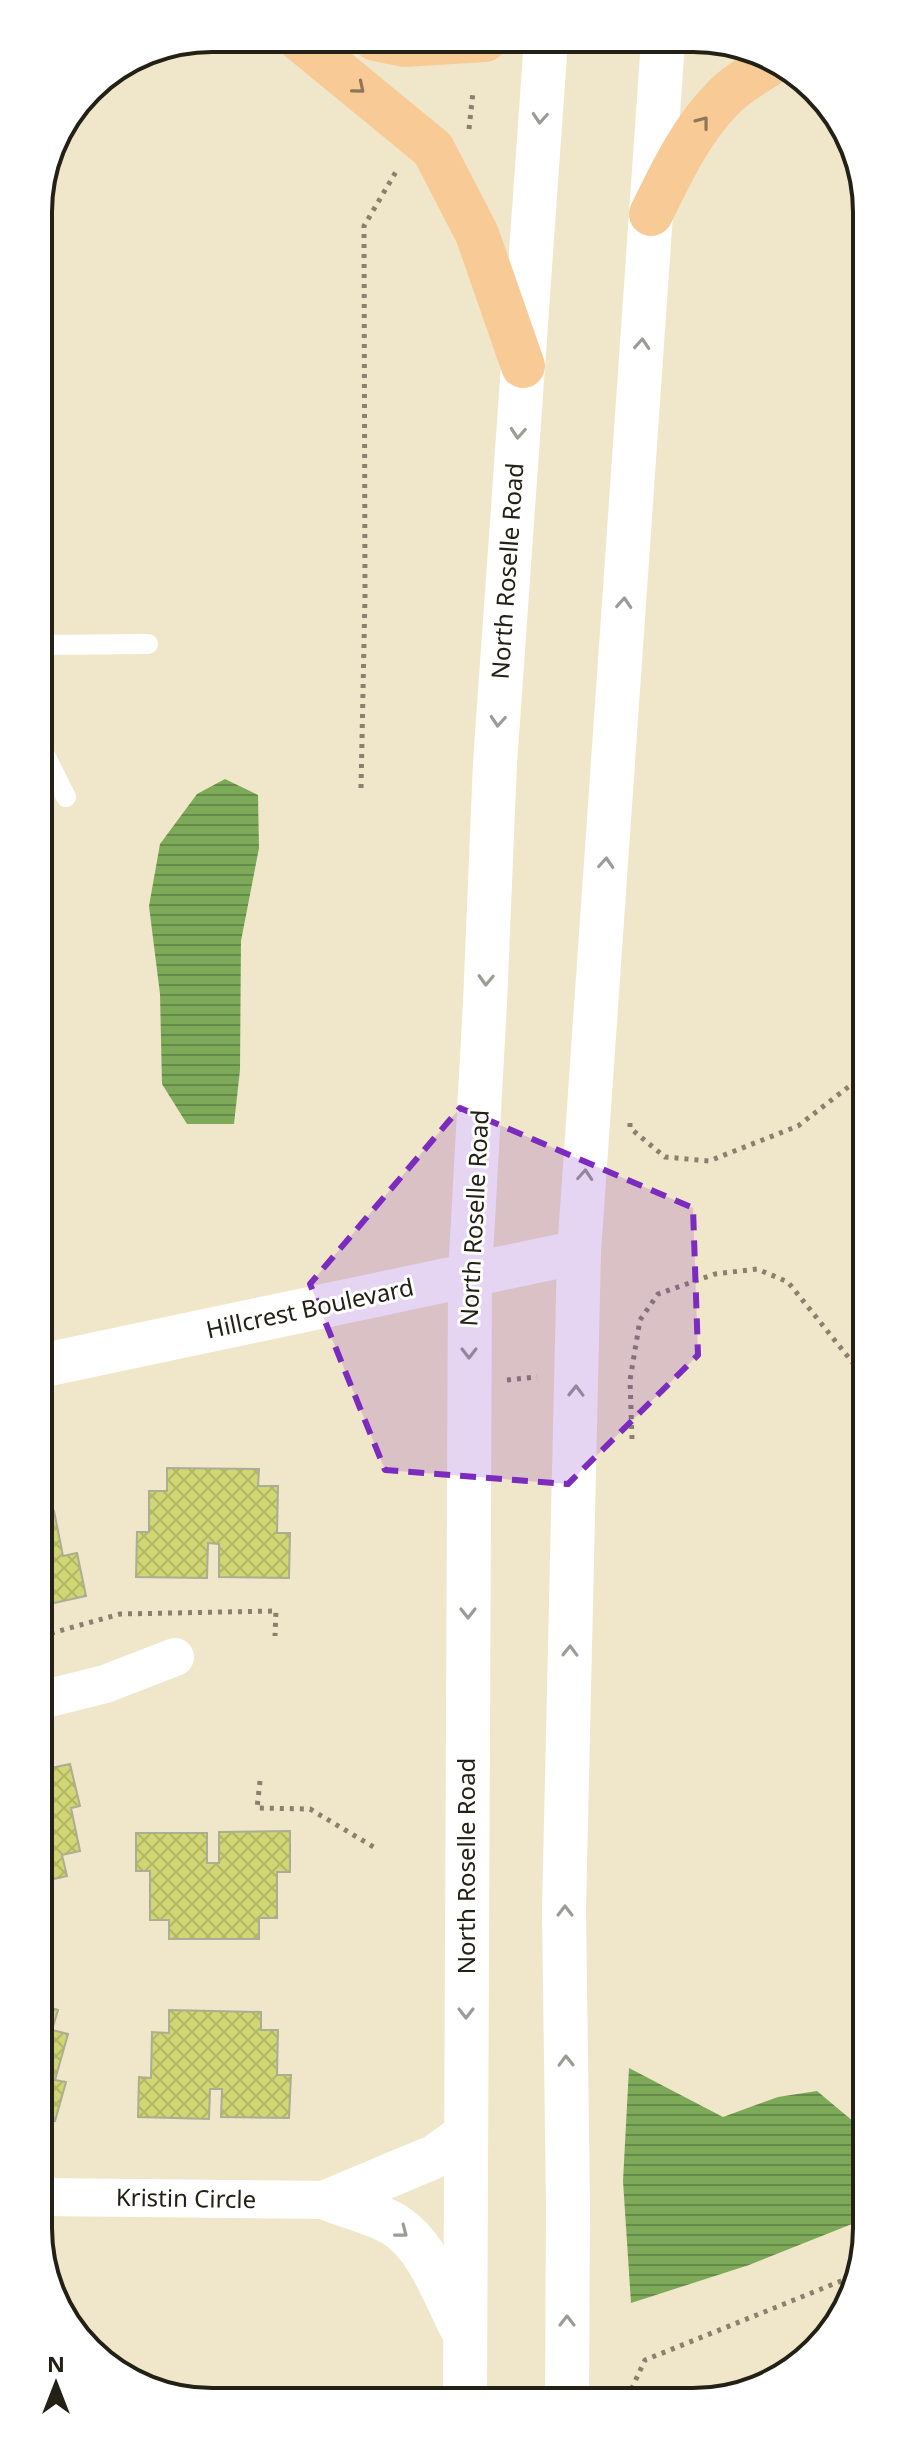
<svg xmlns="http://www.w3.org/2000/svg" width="905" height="2440" font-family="'Noto Sans',sans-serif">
  <defs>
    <pattern id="water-rules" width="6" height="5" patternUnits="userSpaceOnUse" patternTransform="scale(2)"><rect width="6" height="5" fill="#7daa58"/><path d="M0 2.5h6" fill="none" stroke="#668a48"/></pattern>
    <pattern id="building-cross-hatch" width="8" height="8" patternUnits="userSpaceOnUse" patternTransform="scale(2)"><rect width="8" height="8" fill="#d0d674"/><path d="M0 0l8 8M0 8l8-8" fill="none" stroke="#b2b764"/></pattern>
  </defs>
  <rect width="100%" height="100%" fill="#f0e6c9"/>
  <g fill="url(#water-rules)">
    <polygon points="225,779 258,795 259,848 241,941 240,1070 234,1124 187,1124 162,1084 160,994 149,906 160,844 197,794"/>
    <polygon points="629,2068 723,2117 778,2097 817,2091 866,2132 867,2209 862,2220 749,2265 631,2303 623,2181"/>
    <polygon points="143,2380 224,2389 248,2399 179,2399"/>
  </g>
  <g fill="url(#building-cross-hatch)" stroke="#abae92" stroke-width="2">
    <polygon points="167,1468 259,1469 258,1486 278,1486 277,1533 290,1533 289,1578 219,1577 219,1544 208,1543 207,1578 136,1577 137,1532 149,1532 149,1491 167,1491"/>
    <polygon points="54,1511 63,1556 77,1553 86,1596 40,1606 40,1514"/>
    <polygon points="70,1764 80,1806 71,1808 80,1851 62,1855 67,1876 41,1882 41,1770"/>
    <polygon points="290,1831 290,1872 277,1872 277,1918 259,1918 259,1939 169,1939 169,1920 150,1920 150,1871 136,1871 136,1833 207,1833 207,1863 219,1863 219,1832"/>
    <polygon points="41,2005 58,2010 52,2030 68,2034 55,2080 66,2082 55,2121 41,2118"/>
    <polygon points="169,2010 261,2012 261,2030 278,2030 277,2075 291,2075 289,2118 221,2117 222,2089 210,2089 209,2119 138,2117 139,2077 151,2078 152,2032 169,2033"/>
  </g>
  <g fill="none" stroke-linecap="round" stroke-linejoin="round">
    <g stroke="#88816d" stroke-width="5" stroke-dasharray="4 6" stroke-linecap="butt">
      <polyline points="469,129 473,92"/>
      <polyline points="361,788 365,595 364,226 397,170"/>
      <polyline points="630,1123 630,1128 665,1157 709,1161 798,1126 865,1074"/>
      <polyline points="507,1380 537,1377"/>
      <polyline points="632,1439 630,1380 640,1320 658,1294 715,1274 757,1269 788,1282 865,1378"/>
      <polyline points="41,1636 120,1614 276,1611 275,1636"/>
      <polyline points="260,1781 257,1808 310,1809 377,1849"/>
      <polyline points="631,2399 631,2390 645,2360 851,2277"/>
    </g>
    <g stroke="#fff" stroke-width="20">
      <polyline points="39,645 148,644"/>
      <polyline points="39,743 66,797"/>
      <polyline points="40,1176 42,1187 40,1187"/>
    </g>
    <g stroke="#fff" stroke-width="38">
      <polyline points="41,1700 105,1684 175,1657"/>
      <polyline points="41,2197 331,2200"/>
    </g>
    <g stroke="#fff" stroke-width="44">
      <polyline points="40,1366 579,1252"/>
      <path d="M331,2200C352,2208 377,2214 395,2225C429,2247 444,2295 462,2329"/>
      <polyline points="331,2200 436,2156 466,2134"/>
      <polyline points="465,2399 470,1275 485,1003 495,763 546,40"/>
      <polyline points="567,2399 568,2207 564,1910 579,1252 663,41"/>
    </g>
    <g stroke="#f8cb96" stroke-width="44">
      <polyline points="299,39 433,149 477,234 523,366"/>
      <polyline points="375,39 404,45 485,40"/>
      <path d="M651,214C671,173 691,130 724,97C736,84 755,74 770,64"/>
    </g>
  </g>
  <defs><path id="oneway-chevron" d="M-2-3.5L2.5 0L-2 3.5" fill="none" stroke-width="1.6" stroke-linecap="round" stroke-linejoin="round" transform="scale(2)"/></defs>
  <g stroke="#8e7656">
    <use href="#oneway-chevron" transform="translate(359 88) rotate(40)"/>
    <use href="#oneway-chevron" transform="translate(703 122) rotate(-52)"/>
  </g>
  <g stroke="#9c9b96">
    <use href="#oneway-chevron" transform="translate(540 118) rotate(94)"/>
    <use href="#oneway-chevron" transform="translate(642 344) rotate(-86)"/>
    <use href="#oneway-chevron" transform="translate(518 433) rotate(94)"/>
    <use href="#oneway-chevron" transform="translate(624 603) rotate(-86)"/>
    <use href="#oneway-chevron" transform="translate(498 721) rotate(94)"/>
    <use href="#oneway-chevron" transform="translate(606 863) rotate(-86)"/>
    <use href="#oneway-chevron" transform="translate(486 980) rotate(92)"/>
    <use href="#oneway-chevron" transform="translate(585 1175) rotate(-86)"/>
    <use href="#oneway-chevron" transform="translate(469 1353) rotate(90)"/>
    <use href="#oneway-chevron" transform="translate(576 1391) rotate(-89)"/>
    <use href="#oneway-chevron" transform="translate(468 1613) rotate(90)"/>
    <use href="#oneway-chevron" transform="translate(570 1651) rotate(-89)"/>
    <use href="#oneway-chevron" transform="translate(565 1911) rotate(-90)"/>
    <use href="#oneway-chevron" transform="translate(466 2013) rotate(90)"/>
    <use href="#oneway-chevron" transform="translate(566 2061) rotate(-91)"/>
    <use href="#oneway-chevron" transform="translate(402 2232) rotate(38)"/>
    <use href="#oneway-chevron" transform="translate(567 2321) rotate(-90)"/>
  </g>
  <path fill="#7b2cbf" fill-opacity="0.2" stroke="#7b2cbf" stroke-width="6" stroke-dasharray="16 10" stroke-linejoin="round" d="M460,1108L693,1208L698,1355L568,1484L385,1470L310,1284Z"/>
  <g text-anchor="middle" stroke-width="6" stroke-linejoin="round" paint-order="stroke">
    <g font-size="24" fill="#232015" stroke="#fff">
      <text transform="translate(508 571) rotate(-86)" y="8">North Roselle Road</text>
      <text transform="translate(475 1218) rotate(-87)" y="8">North Roselle Road</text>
      <text transform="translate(310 1309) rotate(-12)" y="8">Hillcrest Boulevard</text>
      <text transform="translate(467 1866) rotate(-90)" y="8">North Roselle Road</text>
      <text transform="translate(186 2199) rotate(1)" y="8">Kristin Circle</text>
    </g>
  </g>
  <path d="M0 0H905V2440H0ZM212 52H693A160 160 0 0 1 853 212V2228A160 160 0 0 1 693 2388H212A160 160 0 0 1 52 2228V212A160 160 0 0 1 212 52Z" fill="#fff" fill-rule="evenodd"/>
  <path fill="none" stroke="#232015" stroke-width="4" d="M212 52H693A160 160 0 0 1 853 212V2228A160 160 0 0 1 693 2388H212A160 160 0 0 1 52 2228V212A160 160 0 0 1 212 52Z"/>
  <g transform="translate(56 2384)" stroke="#ffffff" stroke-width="6" paint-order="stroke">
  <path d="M0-6L14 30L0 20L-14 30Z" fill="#232015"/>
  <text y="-12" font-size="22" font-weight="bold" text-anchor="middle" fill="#232015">N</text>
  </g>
</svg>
